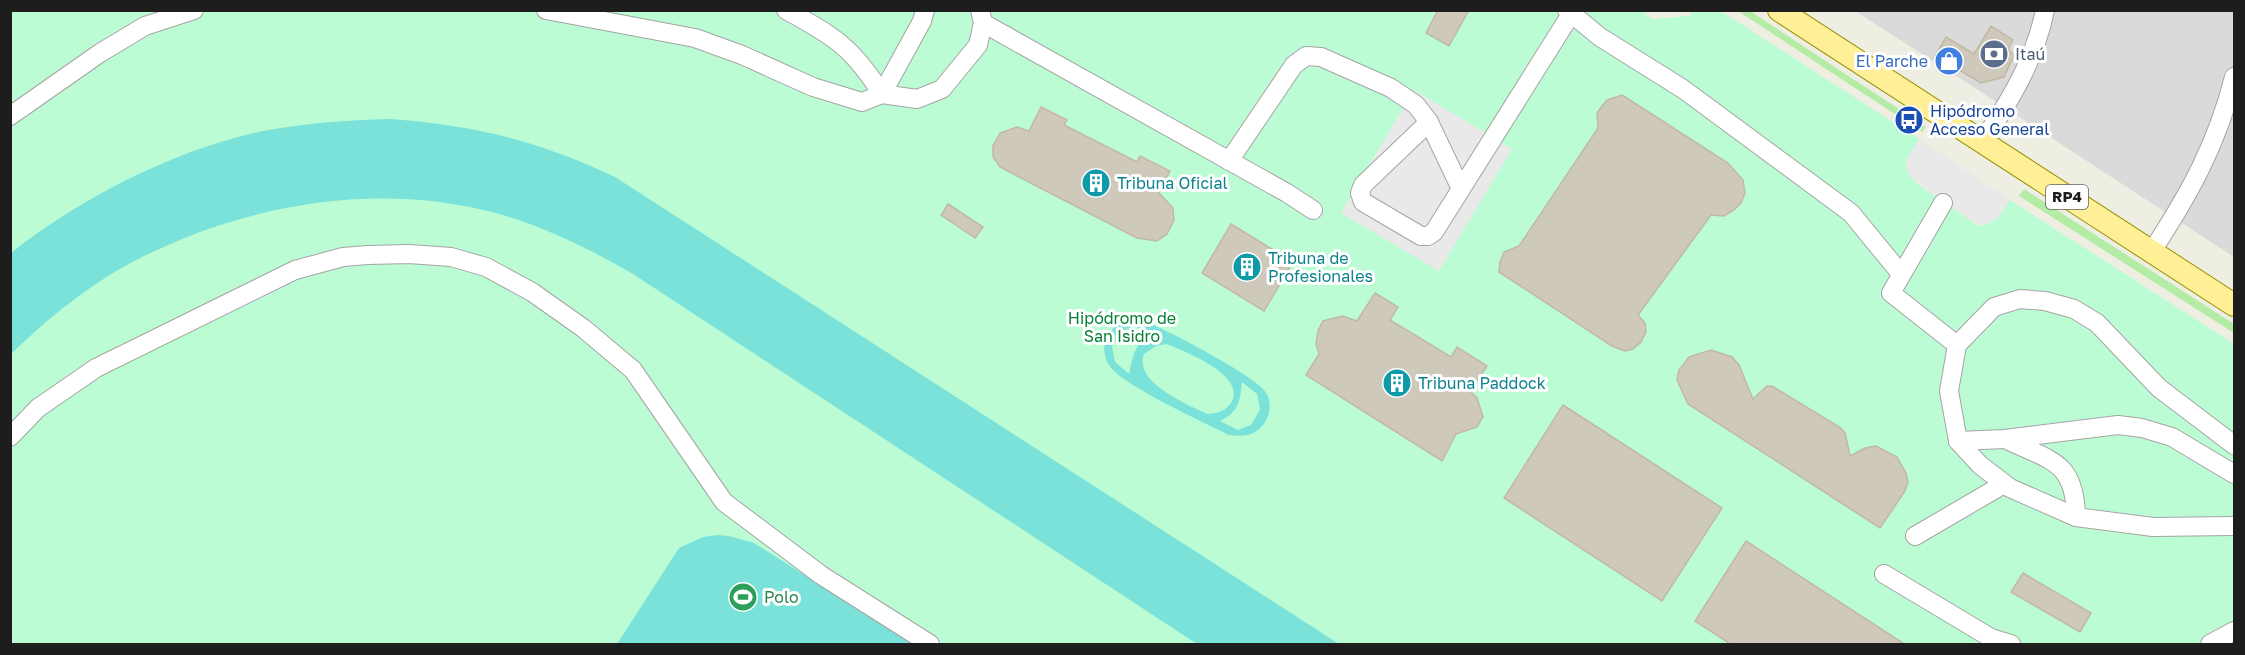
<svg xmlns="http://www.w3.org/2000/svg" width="2245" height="655" font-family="'Golos Text',sans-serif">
  <rect width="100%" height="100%" fill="#efeee2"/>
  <polygon fill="#dbdada" points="1855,11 2234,11 2234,257 1972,86"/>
  <g fill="#b3eca5">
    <polygon points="1738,11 1750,11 1926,127 1922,132"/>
    <polygon points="2024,189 2234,324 2234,333 2019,196"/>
  </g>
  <polygon fill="#bcfcd4" points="1641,10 1652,19 1689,16 1693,11 1721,11 1919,139 1907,159 1916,183 1977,225 1997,219 2010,200 2234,344 2234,644 11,644 10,11"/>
  <g fill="#7be2d9" fill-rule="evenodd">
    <path d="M390,119C473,125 540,141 615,177L1339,644H1197L633,274C586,247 536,222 483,210C362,181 225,209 118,270C79,293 43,323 11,354V253C80,198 176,149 263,131C305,123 347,120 390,119Z"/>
    <path d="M1139,319C1161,326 1249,373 1263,389C1273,399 1271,416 1262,426C1254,436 1241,437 1229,435C1203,422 1129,388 1112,369C1105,361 1102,349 1106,339C1112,325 1124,321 1139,319ZM1135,326L1150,334C1134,344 1133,357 1129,374L1115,362L1112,347L1121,331ZM1166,344C1185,351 1245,375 1232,401C1227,411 1218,413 1208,414C1188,405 1133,382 1144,354L1156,346ZM1242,382L1257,394L1260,409L1251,425L1238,430L1220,421C1239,412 1240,401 1242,382Z"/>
    <polygon points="717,535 729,536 754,543 913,644 617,644 679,548 703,537"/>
  </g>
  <g fill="#e9e9e9">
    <polygon points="1414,90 1512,149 1439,271 1341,213"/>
    <polygon points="1919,139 2010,200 1997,219 1983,226 1977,225 1910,177 1906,168 1907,159"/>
  </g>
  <g fill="#cfc9bb" stroke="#c1b9a4" stroke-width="1.5">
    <polygon points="1438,10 1469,10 1449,46 1426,33"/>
    <polygon points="1991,26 2013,40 2008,49 2014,55 2004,77 1981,83 1935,56 1946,37 1974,54"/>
    <polygon points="1622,95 1728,163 1743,180 1745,193 1741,203 1734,210 1724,216 1711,215 1638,315 1645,323 1646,332 1641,342 1633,349 1625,351 1612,346 1499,272 1500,262 1504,252 1519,246 1598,128 1597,113 1602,106 1607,100"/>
    <polygon points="1041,107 1067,120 1064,125 1137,162 1140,156 1170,171 1159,193 1173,208 1174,220 1167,234 1157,241 1137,238 1000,167 993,157 993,146 1000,133 1017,127 1029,131"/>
    <polygon points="948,204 983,227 975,238 941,215"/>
    <polygon points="1231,224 1293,262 1264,311 1202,273"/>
    <polygon points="1375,293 1398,307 1390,320 1451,357 1457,347 1487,366 1470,391 1477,398 1483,417 1477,427 1456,434 1442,461 1306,375 1319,354 1316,344 1318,331 1323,321 1343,316 1357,321"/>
    <polygon points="1711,350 1732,357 1739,365 1753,399 1767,386 1772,386 1841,428 1845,433 1850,456 1865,448 1876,446 1897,457 1906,473 1908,482 1905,491 1880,528 1688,404 1677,380 1679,370 1689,357"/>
    <polygon points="1563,405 1722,508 1662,601 1504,498"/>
    <polygon points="1746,541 1906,645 1732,645 1695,621"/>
    <polygon points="2023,573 2091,613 2080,632 2011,592"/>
  </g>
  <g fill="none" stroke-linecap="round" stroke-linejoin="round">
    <g stroke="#a4a4a4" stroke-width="20">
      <g id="minor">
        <polyline points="546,10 695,38 742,55 813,87 862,102 882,94 922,21 925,10"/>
        <path d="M786,10C834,36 852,47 882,94L917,99L942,89L978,45L983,23L980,10"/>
        <polyline points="1567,10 1600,37 1683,89 1851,213 1901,274"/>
        <polyline points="983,23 1287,193 1313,210"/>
        <polyline points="10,116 100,53 145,26 194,10"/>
        <polyline points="1429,122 1363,185 1360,193 1363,202 1421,236 1428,236 1434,232 1571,14"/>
        <path d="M1982,142C2010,101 2035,60 2045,10"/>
        <polyline points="1229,161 1294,65 1306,56 1321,57 1391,88 1416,105 1429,122 1460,187"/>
        <polyline points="1943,203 1891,293 1957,345"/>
        <path d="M2152,251C2190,193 2217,144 2234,77"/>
        <polyline points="10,437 38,408 96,368 295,270 343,257 368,255 409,254 451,257 486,267 532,292 583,328 633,370 724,502 821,575 930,644"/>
        <path d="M2005,439C2050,461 2075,460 2076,517"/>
        <polyline points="1958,441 2005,439 2118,425 2142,428 2172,437 2234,474"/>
        <polyline points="2234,445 2159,388 2097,323 2074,309 2045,301 2020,299 1994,307 1957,345 1949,391 1958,441 1980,465 2010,488 2076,517 2153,527 2234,526"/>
        <polyline points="1915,536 2004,484"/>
        <polyline points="1884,574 1991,638 2011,644"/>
        <polyline points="2210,644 2234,631"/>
      </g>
    </g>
    <g stroke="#969000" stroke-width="24">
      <polyline id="major" points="1779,10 2234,305"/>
    </g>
    <use href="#minor" stroke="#fff" stroke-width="18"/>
    <use href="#major" stroke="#fff097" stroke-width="22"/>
  </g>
  <defs>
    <g id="bank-disc" transform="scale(1.5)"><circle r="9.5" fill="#5c6f8a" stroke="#fff"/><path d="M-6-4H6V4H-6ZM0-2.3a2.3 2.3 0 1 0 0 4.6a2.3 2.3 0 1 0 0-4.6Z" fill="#fff"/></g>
    <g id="shop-disc" transform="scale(1.5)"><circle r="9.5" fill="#3f7fe0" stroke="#fff"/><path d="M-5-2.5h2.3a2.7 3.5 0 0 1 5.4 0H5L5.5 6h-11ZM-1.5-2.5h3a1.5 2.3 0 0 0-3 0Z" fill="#fff"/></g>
    <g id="bus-disc" transform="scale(1.5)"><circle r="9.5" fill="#1a4fb4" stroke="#fff"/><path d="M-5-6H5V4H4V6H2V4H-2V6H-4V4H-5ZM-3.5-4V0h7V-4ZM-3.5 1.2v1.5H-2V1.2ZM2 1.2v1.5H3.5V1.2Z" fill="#fff"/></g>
    <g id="building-disc" transform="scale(1.5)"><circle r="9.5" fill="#0f9aa8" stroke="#fff"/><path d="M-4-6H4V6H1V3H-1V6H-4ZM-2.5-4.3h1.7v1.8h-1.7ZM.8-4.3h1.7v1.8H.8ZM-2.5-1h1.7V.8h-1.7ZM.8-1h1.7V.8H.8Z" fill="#fff"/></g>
    <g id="stadium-disc" transform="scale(1.5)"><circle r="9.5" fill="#2e9e5b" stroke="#fff"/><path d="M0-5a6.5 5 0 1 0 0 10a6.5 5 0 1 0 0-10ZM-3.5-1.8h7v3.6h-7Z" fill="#fff"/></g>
  </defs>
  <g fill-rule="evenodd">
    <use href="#bank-disc" x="1994" y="54"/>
    <use href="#shop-disc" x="1949" y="61"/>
    <use href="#bus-disc" x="1909" y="120"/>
    <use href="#building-disc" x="1096" y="183"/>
    <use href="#building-disc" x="1247" y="267"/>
    <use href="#building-disc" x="1397" y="383"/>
    <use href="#stadium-disc" x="743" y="597"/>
  </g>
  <g text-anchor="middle" stroke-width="6" stroke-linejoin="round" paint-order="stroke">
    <rect fill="#fff" stroke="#616161" stroke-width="1.5" x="2046" y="185" width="42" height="24" rx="4.5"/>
    <g font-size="15" font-weight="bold" fill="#1d1d1d">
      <text x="2067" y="202">RP4</text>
    </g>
    <g font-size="16" fill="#4e5e75" stroke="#fff" text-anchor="start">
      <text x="2015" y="60">Itaú</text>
    </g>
    <g font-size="16" fill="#366cbe" stroke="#fff" text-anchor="end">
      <text x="1928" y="67">El Parche</text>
    </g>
    <g font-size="16" fill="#164399" stroke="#fff" text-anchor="start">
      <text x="1930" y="117">Hipódromo<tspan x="1930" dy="18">Acceso General</tspan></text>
    </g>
    <g font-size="16" fill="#0d838f" stroke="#fff" text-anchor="start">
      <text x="1117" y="189">Tribuna Oficial</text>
      <text x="1268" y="264">Tribuna de<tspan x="1268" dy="18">Profesionales</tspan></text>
      <text x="1418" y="389">Tribuna Paddock</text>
    </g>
    <g font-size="16" fill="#068034" stroke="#fff">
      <text x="1122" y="324">Hipódromo de<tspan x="1122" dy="18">San Isidro</tspan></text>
    </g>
    <g font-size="16" fill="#27864d" stroke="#fff" text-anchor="start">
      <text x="764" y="603">Polo</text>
    </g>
  </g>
  <rect width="2245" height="655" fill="none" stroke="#1d1d1d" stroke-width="24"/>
</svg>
